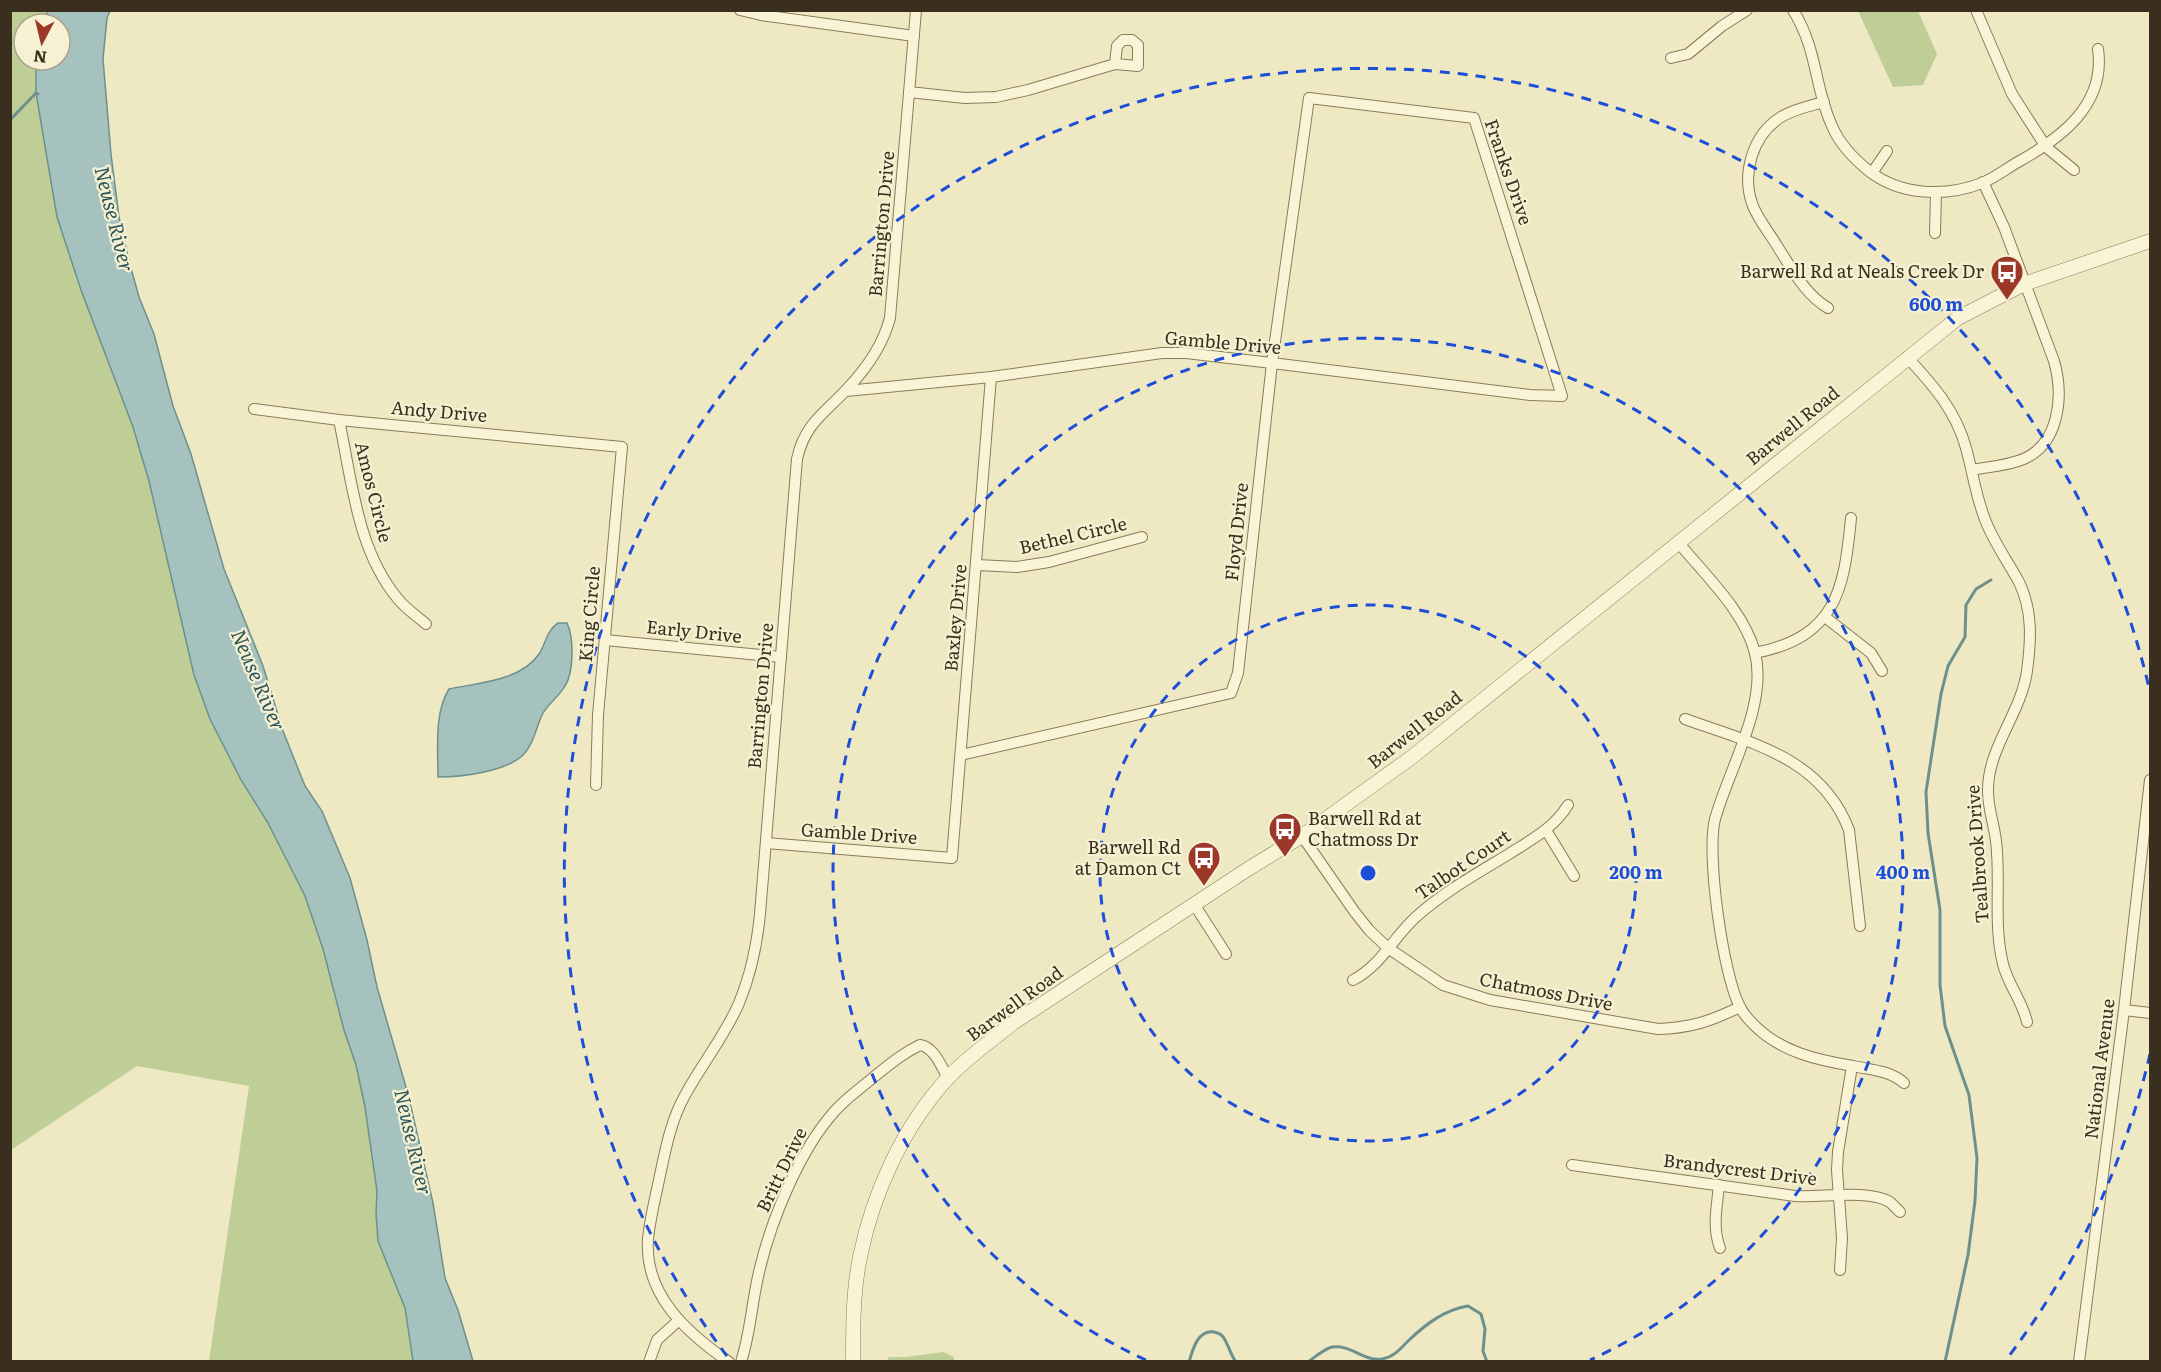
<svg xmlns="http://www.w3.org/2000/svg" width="2161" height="1372" font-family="Literata,serif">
  <rect width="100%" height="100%" fill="#efe9c3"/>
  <g fill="#bfce97">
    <polygon points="48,10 42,24 24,24 24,60 36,60 36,93 57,217 81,290 133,427 149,481 194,675 210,719 241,780 268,823 305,896 323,949 344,1030 356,1065 365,1107 377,1192 376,1213 378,1241 405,1308 413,1361 209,1361 249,1086 137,1066 11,1150 10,11"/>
    <polygon points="1858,11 1918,11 1937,54 1923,85 1893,87"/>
    <polygon points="943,1352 954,1357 954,1361 887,1361 889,1357 906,1357"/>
  </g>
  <g fill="#a6c2be" stroke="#6c918d" stroke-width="1.5">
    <polygon points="48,11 110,11 107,18 103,59 111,154 119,217 129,261 139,297 154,334 173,406 191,454 224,569 263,666 283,731 305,786 322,811 350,878 367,940 377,987 408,1094 433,1203 445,1278 458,1310 473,1361 413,1361 405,1308 378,1241 376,1213 377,1191 365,1107 356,1065 344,1030 323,949 305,896 268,823 241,780 210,719 194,675 149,481 133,427 81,290 57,217 36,93 36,60 60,60 60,24 42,24"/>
    <path d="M558,623H567C574,638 574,672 565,686C559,697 548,703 542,715C536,728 533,746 522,756C504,772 461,777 438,777C438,749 434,713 449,689C477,683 521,681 539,654C546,643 547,630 558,623Z"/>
  </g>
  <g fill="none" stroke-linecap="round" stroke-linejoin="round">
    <g stroke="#6c918d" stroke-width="3">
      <polyline points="10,120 36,93 38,94"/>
      <path d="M1189,1362C1193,1348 1198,1330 1214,1332C1220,1333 1223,1335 1225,1340C1229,1347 1231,1355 1236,1362"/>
      <path d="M1308,1362C1315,1357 1324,1349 1332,1347C1351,1344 1364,1362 1382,1359C1394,1357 1400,1349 1408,1341C1426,1324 1444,1310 1468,1306L1481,1314L1485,1329L1483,1351L1487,1362"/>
      <polyline points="1945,1362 1968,1255 1975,1201 1977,1158 1969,1095 1945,1026 1940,985 1940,910 1928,833 1926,792 1941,694 1948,666 1965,637 1966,605 1976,589 1991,580"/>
    </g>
    <g stroke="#8a7b59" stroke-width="12">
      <g id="minor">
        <polyline points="740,10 761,15 914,36"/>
        <path d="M1793,10C1818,50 1814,87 1832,126C1840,145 1854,159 1869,171C1901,196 1946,197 1982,183C1994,178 2006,169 2018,162C2061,138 2106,105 2098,49"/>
        <polyline points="1976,10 2012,94 2046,147 2074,170"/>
        <polyline points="1671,58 1688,54 1722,26 1747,10"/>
        <polyline points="909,92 965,98 996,97 1028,90 1115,64 1138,66 1138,45 1132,40 1123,40 1117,46 1115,64"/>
        <path d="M1824,102C1809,106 1794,109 1781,117C1752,135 1741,175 1753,206C1759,221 1771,235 1779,249C1794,272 1805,294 1828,308"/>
        <polyline points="1872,173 1887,151"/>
        <polyline points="1935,233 1936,193"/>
        <path d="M1907,357C1933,385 1956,411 1966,448C1973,473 1976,498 1986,522C1995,544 2008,562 2019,582C2033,611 2031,641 2027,671C2021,714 1987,748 1988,792C1988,808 1994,824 1996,841C2001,881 1993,924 2003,964C2008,985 2022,1000 2027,1022"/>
        <polyline points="846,391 991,377 1162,353 1186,353 1272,363 1530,395 1562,396 1474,118 1309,98 1272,363 1238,673 1231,693 961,755"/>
        <polyline points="254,409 339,420 622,447 598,715 596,785"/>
        <path d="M339,420C352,481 357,550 398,599C406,609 417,616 426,624"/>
        <path d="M1972,470C1987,467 2003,466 2018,461C2060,448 2064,396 2054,361L2004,227L1983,182"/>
        <path d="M1678,542C1704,574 1745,612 1755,653C1768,704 1729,769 1715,819C1706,854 1723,975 1740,1007C1743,1013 1749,1020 1754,1025C1781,1052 1817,1060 1853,1066C1871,1070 1889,1070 1904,1083"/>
        <polyline points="977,565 1017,567 1049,562 1142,537"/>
        <polyline points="1825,617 1871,653 1882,671"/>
        <polyline points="605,640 781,657"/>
        <path d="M1755,653C1836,637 1844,591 1851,518"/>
        <path d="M1685,719C1751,743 1821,757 1849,830L1860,926"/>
        <polyline points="1546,830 1574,876"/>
        <path d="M1302,836L1354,911L1369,930L1388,948L1443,985L1490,1000L1658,1029C1691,1028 1711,1021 1740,1007"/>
        <polyline points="766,843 952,858 991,377"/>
        <polyline points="1194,904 1226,954"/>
        <path d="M1353,980C1381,966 1394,936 1417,916C1445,891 1478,873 1509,854C1531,840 1554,828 1568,805"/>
        <polyline points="2124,1010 2150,1013"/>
        <path d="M1572,1165L1795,1196C1822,1198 1866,1189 1890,1202C1893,1205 1897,1209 1900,1212"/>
        <path d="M1719,1185C1717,1207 1712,1227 1720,1248"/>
        <polyline points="1840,1270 1842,1238 1837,1170 1838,1152 1852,1066"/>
        <polyline points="649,1362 657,1340 679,1320"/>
        <path d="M729,1362C687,1333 644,1295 648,1239C650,1219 655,1199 659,1180C665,1152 670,1123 684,1097C701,1065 725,1036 739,1003C751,974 757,945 760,914L797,459C805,423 824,414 847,389C866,369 883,345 890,318L916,10"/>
        <path d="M741,1362C751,1331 752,1299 760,1268C772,1218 800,1150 834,1112C846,1098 861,1088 875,1076C890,1064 903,1053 920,1045C934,1047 941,1066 948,1078"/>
        <polyline points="2079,1362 2124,1010 2150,780"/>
      </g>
    </g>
    <g stroke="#8a7b59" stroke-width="15">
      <path id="tertiary" d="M853,1362C853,1327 853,1291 860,1257C873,1193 903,1127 947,1079C966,1058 991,1041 1013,1023L1248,869L1302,836L1412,757L1958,318L2024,284L2150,241"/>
    </g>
    <use href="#minor" stroke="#faf4d7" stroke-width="10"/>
    <use href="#tertiary" stroke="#faf4d7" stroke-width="14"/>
  </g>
  <g fill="none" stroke="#1d4ed8" stroke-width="3" stroke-dasharray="10 8">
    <circle cx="1368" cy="873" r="268"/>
    <path d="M1146 1360A535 535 0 1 1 1590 1360"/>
    <path d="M2150 1054A803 803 0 0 1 2009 1356M727 1356A803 803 0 1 1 2150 692"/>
  </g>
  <defs>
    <g id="bus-pin" transform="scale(1.725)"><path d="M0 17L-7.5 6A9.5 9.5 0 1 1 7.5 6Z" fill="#9b3828" stroke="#f6f1d3"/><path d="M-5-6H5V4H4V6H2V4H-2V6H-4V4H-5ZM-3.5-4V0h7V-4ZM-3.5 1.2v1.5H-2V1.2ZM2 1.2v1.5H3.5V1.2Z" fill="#fff"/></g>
  </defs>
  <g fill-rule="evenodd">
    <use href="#bus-pin" x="2007" y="272"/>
    <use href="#bus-pin" x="1285" y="829"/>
    <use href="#bus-pin" x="1204" y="858"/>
  </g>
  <g text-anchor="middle" stroke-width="4.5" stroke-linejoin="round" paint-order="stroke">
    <g font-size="18" fill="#3a2f1e" stroke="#f6f1d3">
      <text transform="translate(1508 172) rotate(71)" y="6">Franks Drive</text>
      <text transform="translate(882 224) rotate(-85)" y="6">Barrington Drive</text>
      <text transform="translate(1223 343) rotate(5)" y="6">Gamble Drive</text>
      <text transform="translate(439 412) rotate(5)" y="6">Andy Drive</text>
      <text transform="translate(1793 426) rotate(-39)" y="6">Barwell Road</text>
      <text transform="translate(373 492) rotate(76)" y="6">Amos Circle</text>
      <text transform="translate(1237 532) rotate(-84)" y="6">Floyd Drive</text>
      <text transform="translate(1073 536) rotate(-13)" y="6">Bethel Circle</text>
      <text transform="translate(590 614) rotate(-85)" y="6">King Circle</text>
      <text transform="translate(956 618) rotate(-85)" y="6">Baxley Drive</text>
      <text transform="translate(694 632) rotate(6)" y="6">Early Drive</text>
      <text transform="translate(761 696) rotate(-85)" y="6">Barrington Drive</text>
      <text transform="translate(1415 730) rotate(-38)" y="6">Barwell Road</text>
      <text transform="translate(859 834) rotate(4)" y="6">Gamble Drive</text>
      <text transform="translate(1978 854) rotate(-94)" y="6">Tealbrook Drive</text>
      <text transform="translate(1463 865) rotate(-34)" y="6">Talbot Court</text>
      <text transform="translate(1546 992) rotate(11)" y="6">Chatmoss Drive</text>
      <text transform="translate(1015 1004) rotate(-36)" y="6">Barwell Road</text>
      <text transform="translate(2100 1069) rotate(-83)" y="6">National Avenue</text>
      <text transform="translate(782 1170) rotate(-64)" y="6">Britt Drive</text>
      <text transform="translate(1740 1170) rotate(7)" y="6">Brandycrest Drive</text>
    </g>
    <g font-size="18" fill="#3a2f1e" stroke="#f6f1d3" text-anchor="end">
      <text x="1984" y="278">Barwell Rd at Neals Creek Dr</text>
      <text x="1308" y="825" text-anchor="start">Barwell Rd at<tspan x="1308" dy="21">Chatmoss Dr</tspan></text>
      <text x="1181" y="854">Barwell Rd<tspan x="1181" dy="21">at Damon Ct</tspan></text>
    </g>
    <g font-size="20" font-style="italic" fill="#2d565a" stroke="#f6f1d3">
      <text transform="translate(114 219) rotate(76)" y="7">Neuse River</text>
      <text transform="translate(258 680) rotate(67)" y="7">Neuse River</text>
      <text transform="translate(413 1142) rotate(77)" y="7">Neuse River</text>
    </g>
  </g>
  <circle cx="1368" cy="873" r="9" fill="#1d4ed8" stroke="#f6f1d3" stroke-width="3"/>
  <g font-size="18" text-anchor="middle" font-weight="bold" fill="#1d4ed8" stroke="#f6f1d3" stroke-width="4.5" stroke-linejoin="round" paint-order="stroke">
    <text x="1936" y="311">600 m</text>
    <text x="1636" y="879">200 m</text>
    <text x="1903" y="879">400 m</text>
  </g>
  <rect width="2161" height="1372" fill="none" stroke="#3a2f1e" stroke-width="24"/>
  <g transform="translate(42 42) rotate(187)"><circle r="28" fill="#f6f1d3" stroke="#aba38b" stroke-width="1.5"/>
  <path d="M0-4.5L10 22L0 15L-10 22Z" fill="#9b3828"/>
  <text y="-9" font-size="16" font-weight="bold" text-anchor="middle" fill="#3a2f1e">N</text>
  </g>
</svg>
